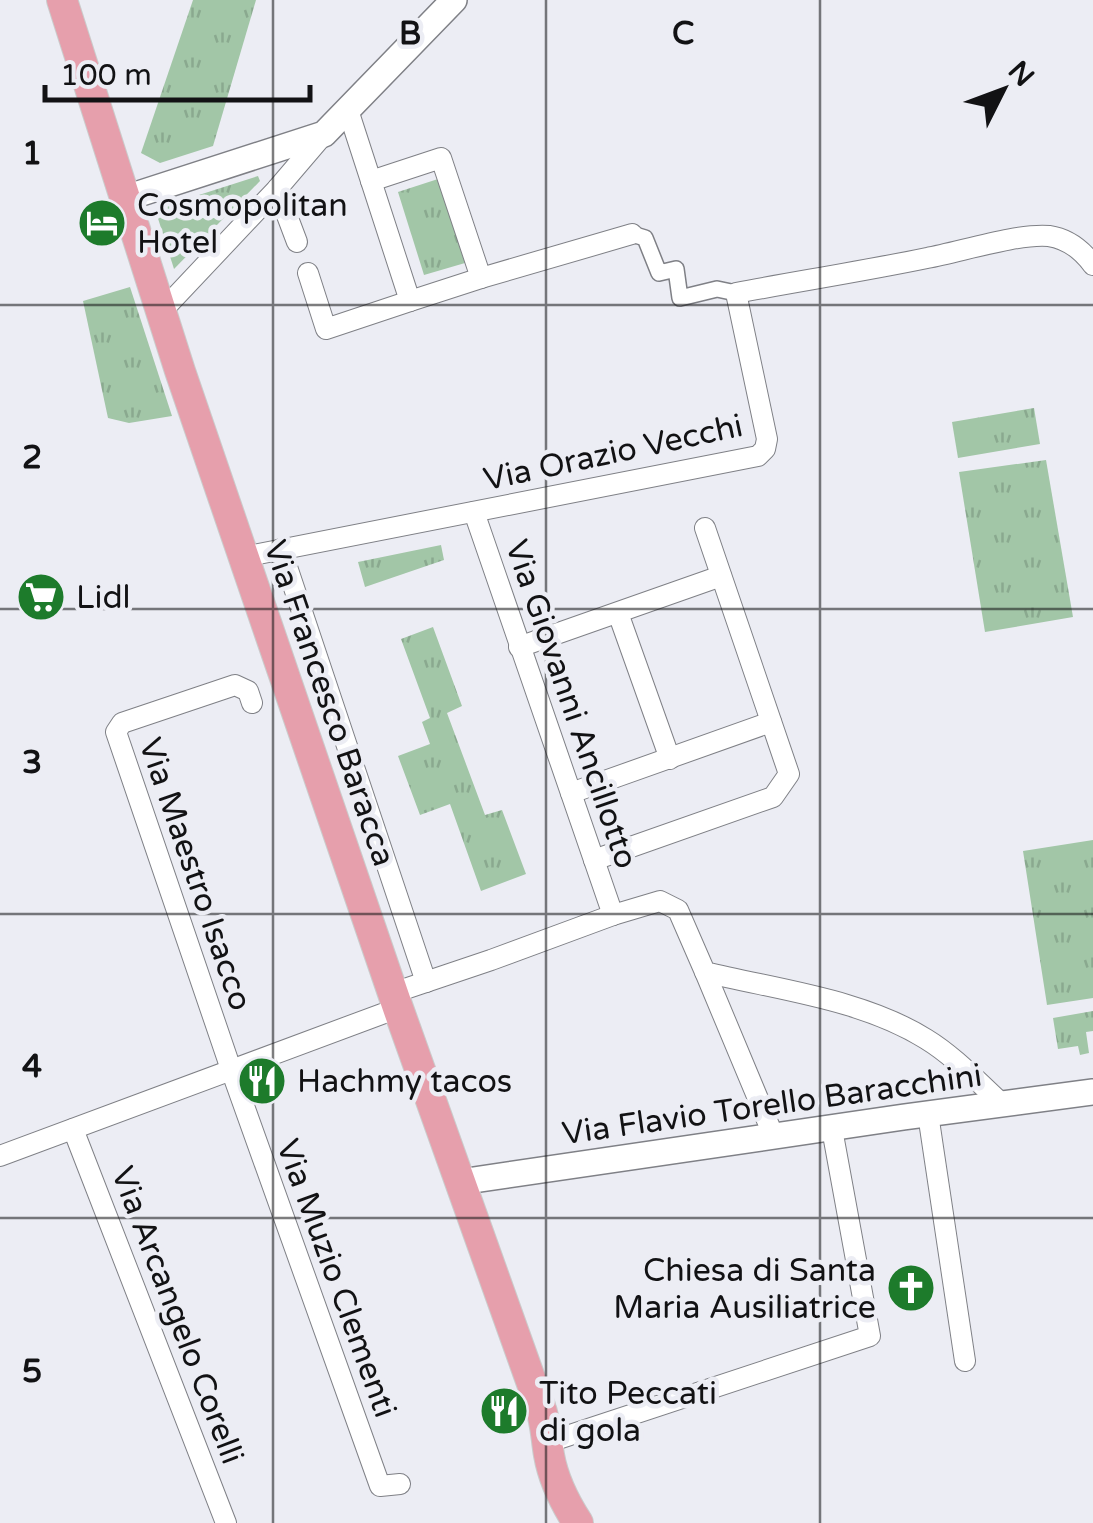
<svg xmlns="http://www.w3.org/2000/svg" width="1093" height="1523" font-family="'Varela Round',sans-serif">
  <defs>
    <pattern id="grass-tufts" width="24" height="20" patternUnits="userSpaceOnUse" patternTransform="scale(2.5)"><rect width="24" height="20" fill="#a2c6a7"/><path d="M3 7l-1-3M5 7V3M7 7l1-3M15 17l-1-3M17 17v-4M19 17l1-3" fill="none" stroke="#8aa98f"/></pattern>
  </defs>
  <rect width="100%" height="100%" fill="#ecedf4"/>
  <g fill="url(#grass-tufts)">
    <polygon points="193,0 256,0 213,146 160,163 141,153"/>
    <polygon points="258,176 260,181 174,269 155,209"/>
    <polygon points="438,179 465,263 424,275 398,192"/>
    <polygon points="130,287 172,416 129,423 108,418 83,301"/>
    <polygon points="1034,408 1040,444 958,458 952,422"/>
    <polygon points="1046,460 1073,617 985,632 959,472"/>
    <polygon points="441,545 444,560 365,587 358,562"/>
    <polygon points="433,627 462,706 447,713 485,815 502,810 526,874 481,891 450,804 420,815 398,756 430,744 422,722 430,718 401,639"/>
    <polygon points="1093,840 1093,998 1047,1005 1023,851"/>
    <polygon points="1093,1011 1093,1031 1086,1032 1089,1053 1080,1055 1078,1046 1058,1049 1053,1018"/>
  </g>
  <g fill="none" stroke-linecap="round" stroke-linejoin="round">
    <g stroke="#7f8086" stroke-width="18">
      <polyline id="pedestrian" points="632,234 645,238 659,273 676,269 680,298 717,289 736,293"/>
    </g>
    <g stroke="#7f8086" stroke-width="22">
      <g id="minor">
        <polyline points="371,181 441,158 481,278"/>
        <polyline points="277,189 297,242"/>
        <polyline points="308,273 326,329 410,301 348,110"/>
        <polyline points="410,301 481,278 632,234"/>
        <polyline points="162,311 277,189 324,134"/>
        <polyline points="474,512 613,915"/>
        <polyline points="281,549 426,982"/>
        <path d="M243,557L758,456L765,449L767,439L736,293C800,281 864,271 927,258C960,252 1019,233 1049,236C1069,239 1082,250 1093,265"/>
        <polyline points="618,613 670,759"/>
        <polyline points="519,647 721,576"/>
        <polyline points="252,703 248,691 235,685 122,723 116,732 234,1078 380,1486 400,1484"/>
        <polyline points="571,793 771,722"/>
        <polyline points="594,860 773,797 789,774 705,528"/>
        <polyline points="705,972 774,1137"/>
        <path d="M393,993L491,960L613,915L660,901L678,910L705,972C778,990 862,999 926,1039C954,1056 978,1082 1002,1104"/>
        <polyline points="928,1114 965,1361"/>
        <polyline points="73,1129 226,1523"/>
        <polyline points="0,1156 398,1008"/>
        <polyline points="558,1439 870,1336 832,1129"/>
      </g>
    </g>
    <g stroke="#7f8086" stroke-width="28">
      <g id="tertiary">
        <polyline points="126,198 324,134 454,0"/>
        <polyline points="460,1182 904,1117 1093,1092"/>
      </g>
    </g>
    <g stroke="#cbcbcb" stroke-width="32">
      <path id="primary" d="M62,0L180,371L398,1008L540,1406C546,1422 546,1438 549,1455C553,1478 565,1503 578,1523"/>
    </g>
    <use href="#pedestrian" stroke="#fff" stroke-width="15"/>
    <use href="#minor" stroke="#fff" stroke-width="20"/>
    <use href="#tertiary" stroke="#fff" stroke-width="25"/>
    <use href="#primary" stroke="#e69fac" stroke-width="30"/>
  </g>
  <path fill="none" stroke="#121214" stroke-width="2.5" stroke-opacity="0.55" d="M273,0V1523M546,0V1523M820,0V1523M0,305H1093M0,609H1093M0,914H1093M0,1218H1093"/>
  <defs>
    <g id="hotel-disc" transform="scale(2.5)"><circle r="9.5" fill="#1d7b2b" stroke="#ecedf4"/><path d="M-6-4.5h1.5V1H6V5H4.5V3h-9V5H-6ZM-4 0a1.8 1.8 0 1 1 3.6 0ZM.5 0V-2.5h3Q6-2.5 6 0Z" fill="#fff"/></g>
    <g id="supermarket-disc" transform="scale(2.5)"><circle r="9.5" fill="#1d7b2b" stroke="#ecedf4"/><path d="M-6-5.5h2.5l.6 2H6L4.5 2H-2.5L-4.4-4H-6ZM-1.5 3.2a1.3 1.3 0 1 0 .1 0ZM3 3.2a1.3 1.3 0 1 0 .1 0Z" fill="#fff"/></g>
    <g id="restaurant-disc" transform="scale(2.5)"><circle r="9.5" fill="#1d7b2b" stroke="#ecedf4"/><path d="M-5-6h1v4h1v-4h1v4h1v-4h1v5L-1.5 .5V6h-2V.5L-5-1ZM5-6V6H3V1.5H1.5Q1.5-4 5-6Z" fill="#fff"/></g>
    <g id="church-disc" transform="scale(2.5)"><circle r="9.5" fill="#1d7b2b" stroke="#ecedf4"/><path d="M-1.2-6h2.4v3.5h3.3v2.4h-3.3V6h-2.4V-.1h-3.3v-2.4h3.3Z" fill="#fff"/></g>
  </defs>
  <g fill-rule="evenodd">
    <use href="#hotel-disc" x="102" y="223"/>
    <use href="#supermarket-disc" x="41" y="597"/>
    <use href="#restaurant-disc" x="262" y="1081"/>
    <use href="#church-disc" x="911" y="1288"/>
    <use href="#restaurant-disc" x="504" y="1411"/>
  </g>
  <g text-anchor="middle" stroke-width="9" stroke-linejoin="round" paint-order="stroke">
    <g font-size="32" fill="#121214" stroke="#ecedf4" text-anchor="start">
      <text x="137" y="216">Cosmopolitan<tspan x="137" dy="37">Hotel</tspan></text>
      <text x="76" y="608">Lidl</text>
      <text x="297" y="1092">Hachmy tacos</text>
      <text x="876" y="1281" text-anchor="end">Chiesa di Santa<tspan x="876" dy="37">Maria Ausiliatrice</tspan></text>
      <text x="539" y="1404">Tito Peccati<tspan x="539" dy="37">di gola</tspan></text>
    </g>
    <g font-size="32" fill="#121214" stroke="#ecedf4">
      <text transform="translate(613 452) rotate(-12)" y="11">Via Orazio Vecchi</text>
      <text transform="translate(330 703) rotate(71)" y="11">Via Francesco Baracca</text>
      <text transform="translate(572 704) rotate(71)" y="11">Via Giovanni Ancillotto</text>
      <text transform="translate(196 874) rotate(71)" y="11">Via Maestro Isacco</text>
      <text transform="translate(772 1104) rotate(-8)" y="11">Via Flavio Torello Baracchini</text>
      <text transform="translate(337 1278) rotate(70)" y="11">Via Muzio Clementi</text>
      <text transform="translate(178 1315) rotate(69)" y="11">Via Arcangelo Corelli</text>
    </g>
  </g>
  <g font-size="32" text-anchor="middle" font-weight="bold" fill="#121214" stroke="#ecedf4" stroke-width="9" stroke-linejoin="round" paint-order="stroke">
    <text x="410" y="44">B</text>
    <text x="683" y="44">C</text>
    <text x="32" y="164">1</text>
    <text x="32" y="468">2</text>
    <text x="32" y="773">3</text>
    <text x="32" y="1077">4</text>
    <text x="32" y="1382">5</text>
  </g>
  <g transform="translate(1003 90) rotate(48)" stroke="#ecedf4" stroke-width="8" paint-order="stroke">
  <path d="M0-8L18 38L0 25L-18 38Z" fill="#121214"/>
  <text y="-15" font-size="28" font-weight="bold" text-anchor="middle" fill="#121214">N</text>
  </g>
  <path d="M45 85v15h265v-15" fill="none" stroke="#121214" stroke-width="5"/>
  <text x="60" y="85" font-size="30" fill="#121214" stroke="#ecedf4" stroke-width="8" paint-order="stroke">100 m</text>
</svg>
